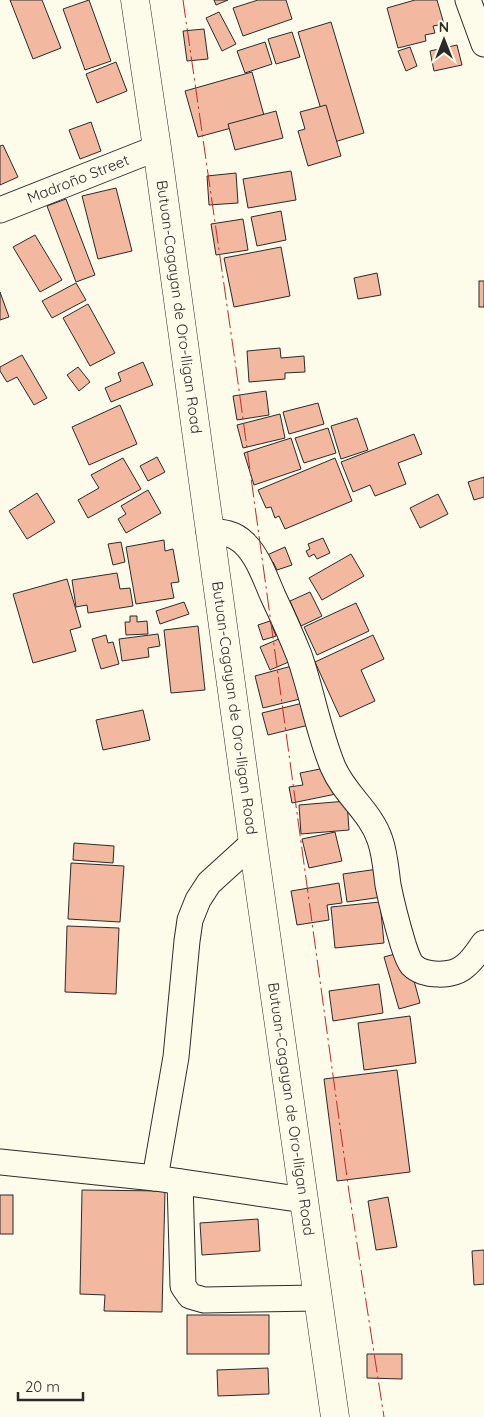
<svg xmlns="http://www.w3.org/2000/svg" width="484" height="1417" font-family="Quicksand,sans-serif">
  <rect width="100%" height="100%" fill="#fdfbea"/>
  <g fill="#f2b8a0" stroke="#2b2b2b">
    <polygon points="10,0 42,0 61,48 33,59"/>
    <polygon points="89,0 111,61 85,70 63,9"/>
    <polygon points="214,0 228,0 216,5"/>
    <polygon points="258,0 286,0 292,19 243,36 233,8"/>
    <polygon points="415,0 437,0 444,24 433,26 435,33 425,35 426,41 398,48 387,8"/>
    <polygon points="219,12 236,44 222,51 206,18"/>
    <polygon points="331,22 364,133 331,143 298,32"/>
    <polygon points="204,29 208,59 187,61 183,31"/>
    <polygon points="292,32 300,57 276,64 268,39"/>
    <polygon points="265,42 272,64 245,73 237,51"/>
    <polygon points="457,45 462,65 434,71 430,51"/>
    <polygon points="410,47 417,66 406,71 398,51"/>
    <polygon points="116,62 127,91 97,103 86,74"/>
    <polygon points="252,72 265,119 198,137 185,91"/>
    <polygon points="326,105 341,156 308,166 298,131 305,129 300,112"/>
    <polygon points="276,111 283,138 235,150 228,124"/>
    <polygon points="91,122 101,151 80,159 69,130"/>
    <polygon points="3,145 18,177 0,185 0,146"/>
    <polygon points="291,171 296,200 248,208 243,179"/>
    <polygon points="236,173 238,203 209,205 207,176"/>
    <polygon points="116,188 132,251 98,259 82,196"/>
    <polygon points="66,199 95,275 76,282 47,206"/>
    <polygon points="281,211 286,240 257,246 251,217"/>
    <polygon points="243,219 248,250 216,255 211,224"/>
    <polygon points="35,235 62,280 40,292 13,247"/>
    <polygon points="281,247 290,296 234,307 224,258"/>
    <polygon points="377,273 381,295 358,299 354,278"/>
    <rect x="479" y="281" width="5" height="26"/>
    <polygon points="76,283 86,300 52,318 42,301"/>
    <polygon points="0,292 9,317 0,320"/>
    <polygon points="88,304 115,353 90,366 63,318"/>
    <polygon points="280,348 281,358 304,356 305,372 285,373 285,379 249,382 247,351"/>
    <polygon points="22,355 47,398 34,405 17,377 7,382 0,371 0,367"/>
    <polygon points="143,362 153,385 111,402 105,388 121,381 118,373"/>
    <polygon points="78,367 90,382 79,391 67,375"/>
    <polygon points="266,391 269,415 237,420 233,396"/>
    <polygon points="318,403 324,424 289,434 283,412"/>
    <polygon points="120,405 137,444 89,465 72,427"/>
    <polygon points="280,414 285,438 243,448 237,425"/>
    <polygon points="357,418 368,450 341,459 331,426"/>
    <polygon points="328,428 336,453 304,463 295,438"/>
    <polygon points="414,434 422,454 398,463 406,484 375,496 370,485 353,492 341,462"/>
    <polygon points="291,438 301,469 254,485 244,453"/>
    <polygon points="157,457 165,472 148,481 140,466"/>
    <polygon points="123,458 141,489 88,518 78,500 99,488 91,475"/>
    <polygon points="335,458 352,501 285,529 279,516 275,518 271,507 266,508 258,490"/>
    <polygon points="484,477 484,497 474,500 468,482"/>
    <polygon points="148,490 161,513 126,533 118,519 126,514 121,506"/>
    <polygon points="37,493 55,522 27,539 9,511"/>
    <polygon points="438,494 448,514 420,528 410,508"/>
    <polygon points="323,538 330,553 317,559 314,554 309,557 306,551 310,549 308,544"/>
    <polygon points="164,540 165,551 173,549 179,582 171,583 174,598 136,604 126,547"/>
    <polygon points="121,542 125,562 113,565 108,544"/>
    <polygon points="285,547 292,565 277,570 273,562 270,563 267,555"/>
    <polygon points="351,554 364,576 322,600 309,578"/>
    <polygon points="117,573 120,589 130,588 133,606 88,613 87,605 76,607 72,580"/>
    <polygon points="67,579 81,627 70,630 76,651 33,663 13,594"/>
    <polygon points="310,592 322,616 301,626 290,601"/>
    <polygon points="184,602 189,614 160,624 156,611"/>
    <polygon points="356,603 369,631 317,655 304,627"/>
    <polygon points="130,616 137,616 137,622 147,621 148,634 126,635 125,622 130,622"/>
    <polygon points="270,621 276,636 263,640 258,625"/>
    <polygon points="198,626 205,690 171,693 164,630"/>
    <polygon points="158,634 160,646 148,648 149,657 122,661 119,639"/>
    <polygon points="106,635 108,643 113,642 119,664 101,669 92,639"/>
    <polygon points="373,635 384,659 361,670 375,701 340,717 315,662"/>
    <polygon points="281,638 291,661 270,670 260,647"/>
    <polygon points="299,664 308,697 263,708 255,676"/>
    <polygon points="303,703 309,725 268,735 262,713"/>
    <polygon points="143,710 150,740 103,750 96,720"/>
    <polygon points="330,767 336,794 292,803 289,787 303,785 300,773"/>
    <polygon points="347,801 349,830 301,834 299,805"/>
    <polygon points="335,832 342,861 309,868 302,839"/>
    <polygon points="74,843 114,846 113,863 73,860"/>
    <polygon points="71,863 124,866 120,922 68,919"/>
    <polygon points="378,869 382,897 347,902 343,874"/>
    <polygon points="339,883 342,903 327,905 329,920 297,925 291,891"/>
    <polygon points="380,902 384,943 335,948 331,907"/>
    <polygon points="67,926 119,928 116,994 65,992"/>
    <polygon points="406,951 420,1003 399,1009 384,957"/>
    <polygon points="379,984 383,1013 333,1021 329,991"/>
    <polygon points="410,1016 416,1063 364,1070 358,1023"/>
    <polygon points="397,1070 410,1172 337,1181 324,1079"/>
    <polygon points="82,1190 165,1191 162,1312 104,1311 105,1295 80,1294"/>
    <rect x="0" y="1195" width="13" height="39"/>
    <polygon points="388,1197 397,1247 376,1250 368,1201"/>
    <polygon points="258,1219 260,1251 202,1255 200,1223"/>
    <polygon points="484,1250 484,1284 474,1285 472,1251"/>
    <rect x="187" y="1315" width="82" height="39"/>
    <polygon points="367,1354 402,1354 402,1379 367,1378"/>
    <polygon points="268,1368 269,1394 218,1396 217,1370"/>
  </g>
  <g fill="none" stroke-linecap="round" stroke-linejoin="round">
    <g stroke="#2b2b2b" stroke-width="27">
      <g id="minor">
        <polyline points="468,0 484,44"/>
        <path id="s1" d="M0,210L157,148"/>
        <path d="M209,531C222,532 234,533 244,543C258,556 265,578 273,596C282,615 291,635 299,655C312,692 318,731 333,767C345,795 371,812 380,840C385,854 386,870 388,885C392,905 397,924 403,944C405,950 408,960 412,965C424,977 453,977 465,966C473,960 478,951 484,943"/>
        <polyline points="0,1162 155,1178 304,1200"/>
        <polyline points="155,1178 176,1057 187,941 190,920 198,900 209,883 253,843"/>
        <polyline points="180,1182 183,1286 190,1296 204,1300 318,1298"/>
      </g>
    </g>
    <g stroke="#2b2b2b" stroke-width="29">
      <g id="highway">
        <path id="s2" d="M135,0L157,148L253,843L335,1417"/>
      </g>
    </g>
    <use href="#minor" stroke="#fdfbea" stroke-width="25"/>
    <use href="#highway" stroke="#fdfbea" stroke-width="28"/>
    <polyline stroke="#c62828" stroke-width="1" stroke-dasharray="18 4 2.5 4" stroke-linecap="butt" points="183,0 236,368 349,1192 384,1417"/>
  </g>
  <g text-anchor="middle" stroke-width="4" stroke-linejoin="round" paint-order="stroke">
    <g font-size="15" fill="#2b2b2b" stroke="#fdfbea">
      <text dy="5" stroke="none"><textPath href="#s1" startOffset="84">Madroño Street</textPath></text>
      <text dy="5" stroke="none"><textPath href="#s2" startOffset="310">Butuan-Cagayan de Oro-Iligan Road</textPath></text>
      <text dy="5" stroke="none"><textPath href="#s2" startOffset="715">Butuan-Cagayan de Oro-Iligan Road</textPath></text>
      <text dy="5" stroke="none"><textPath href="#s2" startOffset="1120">Butuan-Cagayan de Oro-Iligan Road</textPath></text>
    </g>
  </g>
  <g transform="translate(444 40)" stroke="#fdfbea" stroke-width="4" paint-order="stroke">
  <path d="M0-4L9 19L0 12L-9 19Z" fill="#2b2b2b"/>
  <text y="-8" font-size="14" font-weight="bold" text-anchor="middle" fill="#2b2b2b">N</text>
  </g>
  <path d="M18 1392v8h65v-8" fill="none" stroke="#2b2b2b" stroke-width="2.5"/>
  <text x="25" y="1392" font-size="15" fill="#2b2b2b" stroke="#fdfbea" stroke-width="4" paint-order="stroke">20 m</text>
</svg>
